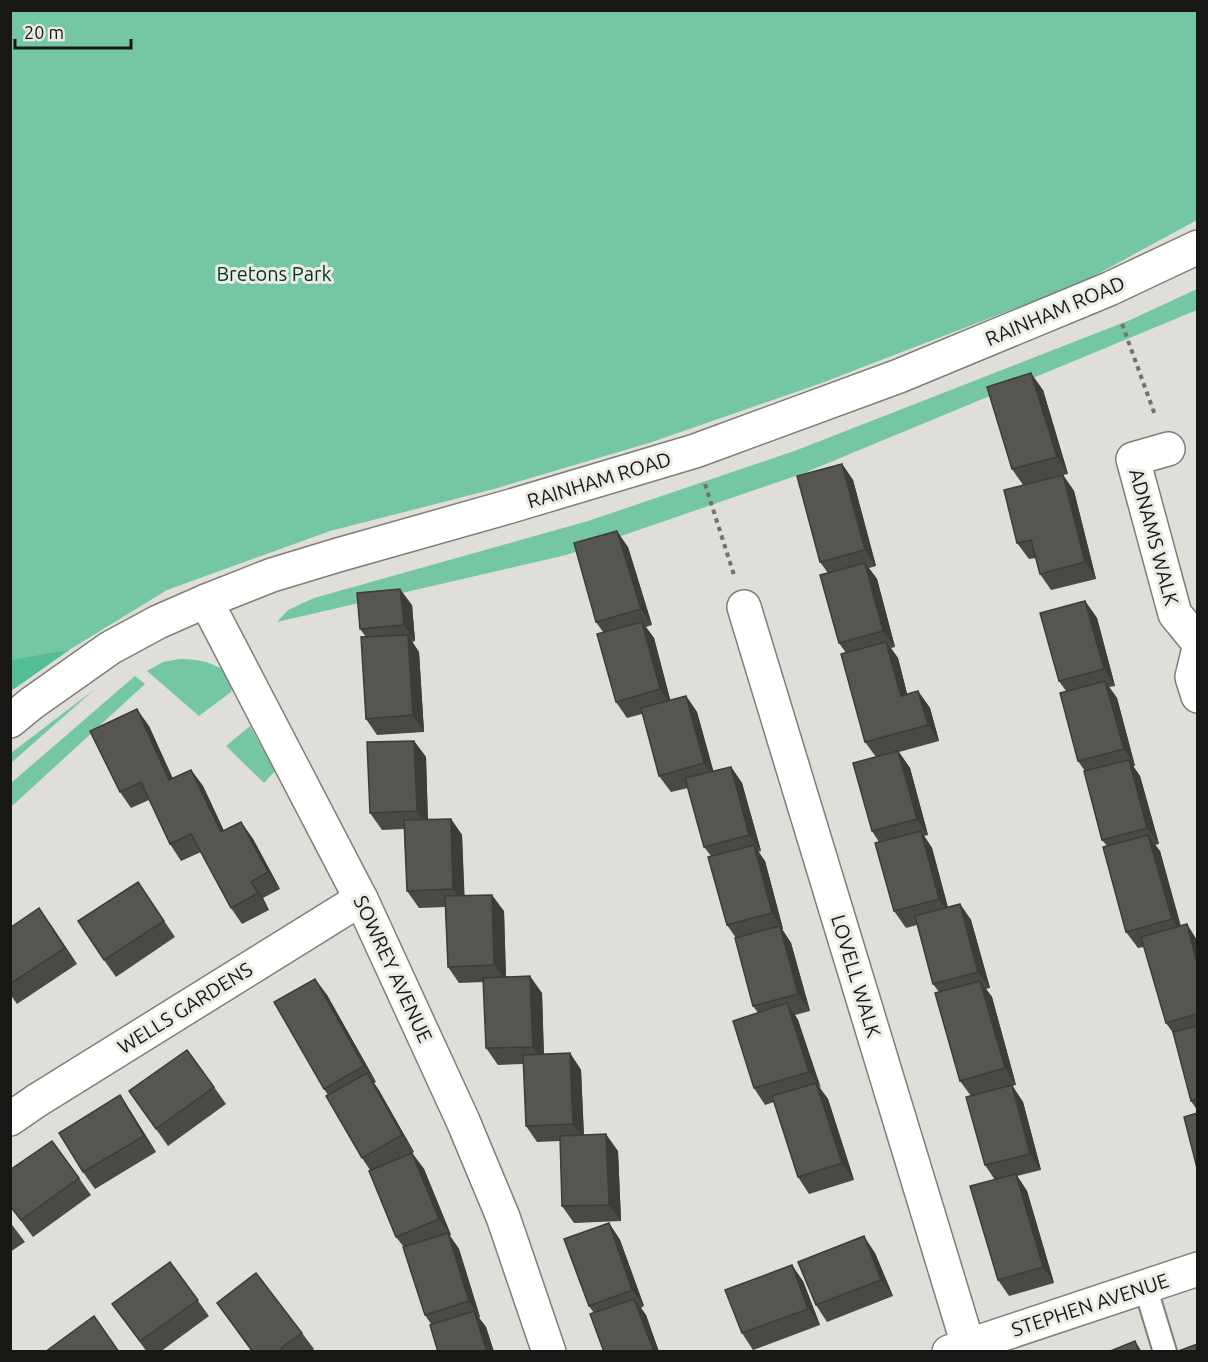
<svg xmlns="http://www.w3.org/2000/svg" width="1208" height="1362" font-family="Ubuntu,sans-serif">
  <rect width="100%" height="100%" fill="#dfded8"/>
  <g fill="#75c7a4">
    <polygon points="11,11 1197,11 1197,220 1081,283 819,384 652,442 494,489 330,531 167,590 69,650 11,691"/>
    <polygon points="1197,289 1197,310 804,473 566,555 277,622 288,610 314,598 588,521 797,450 1130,320"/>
    <path d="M180,659C200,659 220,663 233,680L231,692L199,716L147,671L163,662Z"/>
    <polygon points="135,676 145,684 11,807 11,783"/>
    <polygon points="95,689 11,763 11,753"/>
    <polygon points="250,726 275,771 264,783 226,746"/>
  </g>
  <polygon fill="#53be94" points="69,650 11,691 11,660"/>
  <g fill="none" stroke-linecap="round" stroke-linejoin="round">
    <g stroke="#7f7e78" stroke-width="26">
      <polyline id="service" points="1145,1286 1165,1352"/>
    </g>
    <g stroke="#7f7e78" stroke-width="36">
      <g id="minor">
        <polyline points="1168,449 1133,459 1175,614 1198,642"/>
        <polyline points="206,601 361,899 463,1121 503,1217 549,1352"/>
        <polyline points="744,607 968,1345"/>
        <polyline points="1198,652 1192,677 1198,696"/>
        <polyline points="10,1119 36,1101 361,899"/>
        <polyline points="949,1352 1198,1269"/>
      </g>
    </g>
    <g stroke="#7f7e78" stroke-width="36">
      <polyline id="primary" points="10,721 32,703 110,648 158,622 206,601 272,575 338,555 511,506 695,451 899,376 1109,289 1198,247"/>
    </g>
    <g stroke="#72716d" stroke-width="4" stroke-dasharray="4.5 4.5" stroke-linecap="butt">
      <polyline points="1122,324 1155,415"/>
      <polyline points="705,484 734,575"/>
    </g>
    <use href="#service" stroke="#fff" stroke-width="22"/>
    <use href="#minor" stroke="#fff" stroke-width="33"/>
    <use href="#primary" stroke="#fff" stroke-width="33"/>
  </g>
  <g fill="#4a4945">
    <polygon points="1043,390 1068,474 1063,475 1074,491 1096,579 1051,590 1040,574 1036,558 1029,559 1017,543 1023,485 1012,469"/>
    <polygon points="842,464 853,480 876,566 869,568 877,579 895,647 891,648 898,658 907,694 918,691 930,708 939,741 899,752 910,768 928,835 924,836 932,848 948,907 960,904 971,920 990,988 986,989 992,997 1016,1085 1012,1086 1023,1102 1041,1170 1017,1176 1027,1191 1054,1283 1009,1296 998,1280 995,1180 985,1165 971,1096 960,1081 939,992 933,984 917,925 906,928 894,911 879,842 872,831 876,757 865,742 846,653 839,643 828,573 820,562"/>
    <polygon points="628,547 652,625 646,627 654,638 670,700 686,696 697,712 713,771 731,767 742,783 761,851 758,852 765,861 783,929 782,929 791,943 810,1011 795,1015 798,1020 820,1088 828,1099 854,1180 809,1194 798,1177 774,1102 765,1105 754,1088 758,1013 753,1006 736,938 727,925 711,856 704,847 688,788 671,792 659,776 642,714 627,718 616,702 603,632 596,622"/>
    <polygon points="1085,601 1097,618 1115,686 1109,687 1117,698 1135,766 1133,766 1140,776 1159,844 1155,845 1160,851 1181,926 1197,940 1197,1110 1191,1101 1173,1033 1166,1023 1144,947 1138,948 1126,932 1107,846 1102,840 1085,771 1078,761 1066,691 1059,681"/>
    <polygon points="412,605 415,641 412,642 419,652 424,732 377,735 366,719 366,637 360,629"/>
    <polygon points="149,726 172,778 191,770 203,786 224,831 241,822 253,839 280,889 263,898 269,910 242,924 231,908 201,852 181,861 170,844 149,800 131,808 120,792"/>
    <polygon points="414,741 426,757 428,820 451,819 462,835 464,896 504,911 506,977 542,993 544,1054 570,1053 581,1070 584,1135 618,1151 621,1221 574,1223 562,1206 560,1141 537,1142 526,1126 524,1064 498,1065 486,1048 484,982 459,983 448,967 445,907 419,908 407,891 404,829 382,830 370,813"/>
    <polygon points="138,882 175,937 116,977 104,960"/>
    <polygon points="51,925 77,964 17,1004 10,994 10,928"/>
    <polygon points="315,979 327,995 376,1082 374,1083 414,1152 412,1153 424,1169 451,1235 450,1236 459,1249 480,1317 479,1318 486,1327 494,1352 438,1352 431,1324 425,1315 403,1246 396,1237 370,1170 362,1158 328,1095 324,1089"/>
    <polygon points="214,1087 226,1104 168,1146 129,1091"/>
    <polygon points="120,1095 131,1112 156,1152 95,1189 83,1172"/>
    <polygon points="79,1178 91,1195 33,1237 10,1206"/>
    <polygon points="10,1222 25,1242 10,1252"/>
    <polygon points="609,1223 620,1240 644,1306 641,1308 646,1315 659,1352 604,1352 594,1313 589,1306"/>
    <polygon points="875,1253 893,1296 827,1322 816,1305"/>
    <polygon points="170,1262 209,1316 160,1352 147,1352 112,1304"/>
    <polygon points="803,1281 820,1325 753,1350 742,1333"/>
    <polygon points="217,1303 302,1333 314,1349 311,1352 252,1352"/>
  </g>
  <g fill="#3c3c38">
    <polygon points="1031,373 1043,390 1068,474 1057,457"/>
    <polygon points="842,464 853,480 876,566 865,550"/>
    <polygon points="1063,475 1074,491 1096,579 1085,562"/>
    <polygon points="617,531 628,547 652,625 641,609"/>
    <polygon points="865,563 877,579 895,647 883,631"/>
    <polygon points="400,589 412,605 415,641 404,625"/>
    <polygon points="1085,601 1097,618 1115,686 1104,669"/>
    <polygon points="642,622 654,638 672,706 660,689"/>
    <polygon points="408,635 419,652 424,732 413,715"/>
    <polygon points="886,642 898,658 912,713 901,696"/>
    <polygon points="1105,681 1117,698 1135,766 1124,749"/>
    <polygon points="918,691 930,708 939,741 928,725"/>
    <polygon points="686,696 697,712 716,780 704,763"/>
    <polygon points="137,709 149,726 181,796 169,780"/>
    <polygon points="414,741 426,757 428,828 417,811"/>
    <polygon points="898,751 910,768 928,835 917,819"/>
    <polygon points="1129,760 1140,776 1159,844 1147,828"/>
    <polygon points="731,767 742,783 761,851 749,835"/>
    <polygon points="191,770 203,786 232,848 221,832"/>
    <polygon points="451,819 462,835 465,906 453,889"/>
    <polygon points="241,822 253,839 280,889 268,872"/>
    <polygon points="921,831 932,848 950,916 939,899"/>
    <polygon points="1148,835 1160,851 1183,936 1172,919"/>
    <polygon points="754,845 765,861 783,929 772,913"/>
    <polygon points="251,882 263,898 269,910 258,893"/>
    <polygon points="492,895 504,911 506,981 494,965"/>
    <polygon points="960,904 971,920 990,988 978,972"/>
    <polygon points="39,908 51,925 77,964 65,948"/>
    <polygon points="1187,924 1197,940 1197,963"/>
    <polygon points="780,926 791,943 810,1011 798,994"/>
    <polygon points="530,976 542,993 544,1063 533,1047"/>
    <polygon points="315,979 327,995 376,1082 364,1066"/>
    <polygon points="980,981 992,997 1016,1085 1005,1068"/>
    <polygon points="787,1003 798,1020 821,1088 809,1072"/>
    <polygon points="570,1053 581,1070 584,1140 573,1124"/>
    <polygon points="367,1073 379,1090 414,1152 402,1135"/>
    <polygon points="816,1083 828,1099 854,1180 842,1163"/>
    <polygon points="1012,1085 1023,1102 1041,1170 1030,1154"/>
    <polygon points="120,1095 131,1112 156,1152 144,1136"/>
    <polygon points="606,1134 618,1151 621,1221 609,1205"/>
    <polygon points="412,1153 424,1169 451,1235 439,1219"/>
    <polygon points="1016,1174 1027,1191 1054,1283 1043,1267"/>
    <polygon points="609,1223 620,1240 644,1306 632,1290"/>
    <polygon points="448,1233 459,1249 480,1317 469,1301"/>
    <polygon points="864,1236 875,1253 893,1296 881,1280"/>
    <polygon points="792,1265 803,1281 820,1325 808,1309"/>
    <polygon points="634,1299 646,1315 659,1352 654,1352"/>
    <polygon points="474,1311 486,1327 494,1352 487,1352"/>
    <polygon points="1135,1341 1142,1352 1139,1352"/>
  </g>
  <g fill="#565550" stroke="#3c3c38" stroke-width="1.5">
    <polygon points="1031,373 1057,457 1012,469 987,387"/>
    <polygon points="842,464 865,550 820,562 797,476"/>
    <polygon points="1063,475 1085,562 1040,574 1031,540 1017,543 1004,490"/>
    <polygon points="617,531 641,609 596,622 574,543"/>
    <polygon points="865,563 883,631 839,643 820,575"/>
    <polygon points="400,589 404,625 360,629 357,593"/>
    <polygon points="1085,601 1104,669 1059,681 1040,613"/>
    <polygon points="642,622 660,689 616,702 597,634"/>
    <polygon points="408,635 413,715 366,719 361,637"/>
    <polygon points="886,642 901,696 918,691 928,725 865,742 841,654"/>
    <polygon points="1105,681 1124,749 1078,761 1060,693"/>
    <polygon points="686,696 704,763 659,776 641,708"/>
    <polygon points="137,709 169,780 191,770 221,832 241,822 268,872 251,882 258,893 231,908 191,834 170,844 141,782 120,792 90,731"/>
    <polygon points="414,741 417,811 370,813 367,742"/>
    <polygon points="898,751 917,819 872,831 853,763"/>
    <polygon points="1129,760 1147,828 1102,840 1084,771"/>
    <polygon points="731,767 749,835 704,847 685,778"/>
    <polygon points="451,819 453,889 407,891 404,820"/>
    <polygon points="921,831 939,899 894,911 875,843"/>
    <polygon points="1148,835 1172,919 1126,932 1103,847"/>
    <polygon points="754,845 772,913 727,925 708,857"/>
    <polygon points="138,882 164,921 104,960 78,921"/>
    <polygon points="492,895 494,965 448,967 445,896"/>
    <polygon points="960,904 978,972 933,984 915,916"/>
    <polygon points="39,908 65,948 10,984 10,928"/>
    <polygon points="1187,924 1197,963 1197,1014 1166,1023 1141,937"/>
    <polygon points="780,926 798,994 753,1006 735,938"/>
    <polygon points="530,976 533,1047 486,1048 483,978"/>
    <polygon points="315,979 364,1066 324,1089 274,1002"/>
    <polygon points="980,981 1005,1068 960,1081 935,993"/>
    <polygon points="787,1003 809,1072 754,1088 733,1021"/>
    <polygon points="1197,1026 1197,1099 1191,1101 1173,1032"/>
    <polygon points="187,1050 214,1087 156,1129 129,1091"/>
    <polygon points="570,1053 573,1124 526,1126 523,1055"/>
    <polygon points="367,1073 402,1135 362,1158 326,1096"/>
    <polygon points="816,1083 842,1163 798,1177 772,1096"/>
    <polygon points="1012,1085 1030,1154 985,1165 966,1097"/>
    <polygon points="120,1095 144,1136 83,1172 59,1133"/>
    <polygon points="1197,1113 1197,1168 1184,1117"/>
    <polygon points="606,1134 609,1205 562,1206 560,1136"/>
    <polygon points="52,1141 79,1178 21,1220 10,1206 10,1170"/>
    <polygon points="412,1153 439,1219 396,1237 369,1171"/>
    <polygon points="1016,1174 1043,1267 998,1280 970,1186"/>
    <polygon points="609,1223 632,1290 589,1306 564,1239"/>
    <polygon points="448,1233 469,1301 425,1315 403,1247"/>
    <polygon points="864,1236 881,1280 816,1305 798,1262"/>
    <polygon points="170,1262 198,1300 140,1341 112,1304"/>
    <polygon points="792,1265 808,1309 742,1333 725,1290"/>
    <polygon points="256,1273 302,1333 281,1348 284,1352 253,1352 217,1303"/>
    <polygon points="634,1299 654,1352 604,1352 590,1314"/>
    <polygon points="474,1311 487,1352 438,1352 430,1325"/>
    <polygon points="94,1316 119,1352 45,1352"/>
    <polygon points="1135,1341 1139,1352 1108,1352"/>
    <polygon points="1197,1344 1197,1352 1176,1352"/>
  </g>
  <g text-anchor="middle" stroke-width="6" stroke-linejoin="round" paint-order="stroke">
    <g font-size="20" fill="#023423" stroke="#edebe5">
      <text x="274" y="281">Bretons Park</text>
    </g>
    <g font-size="20" fill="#181715" stroke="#edebe5">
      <text transform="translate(1055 311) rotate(-23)" y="7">RAINHAM ROAD</text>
      <text transform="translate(599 480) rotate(-17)" y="7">RAINHAM ROAD</text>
      <text transform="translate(1154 537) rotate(75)" y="7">ADNAMS WALK</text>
      <text transform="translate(393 969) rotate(65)" y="7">SOWREY AVENUE</text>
      <text transform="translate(856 976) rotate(73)" y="7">LOVELL WALK</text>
      <text transform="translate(185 1008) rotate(-32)" y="7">WELLS GARDENS</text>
      <text transform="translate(1090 1305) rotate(-18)" y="7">STEPHEN AVENUE</text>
    </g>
  </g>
  <rect width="1208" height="1362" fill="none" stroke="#181715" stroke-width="24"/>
  <path d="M15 39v9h116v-9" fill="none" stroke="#181715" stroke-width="3"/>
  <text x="24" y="39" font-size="18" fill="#181715" stroke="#edebe5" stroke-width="4.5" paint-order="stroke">20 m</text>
</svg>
